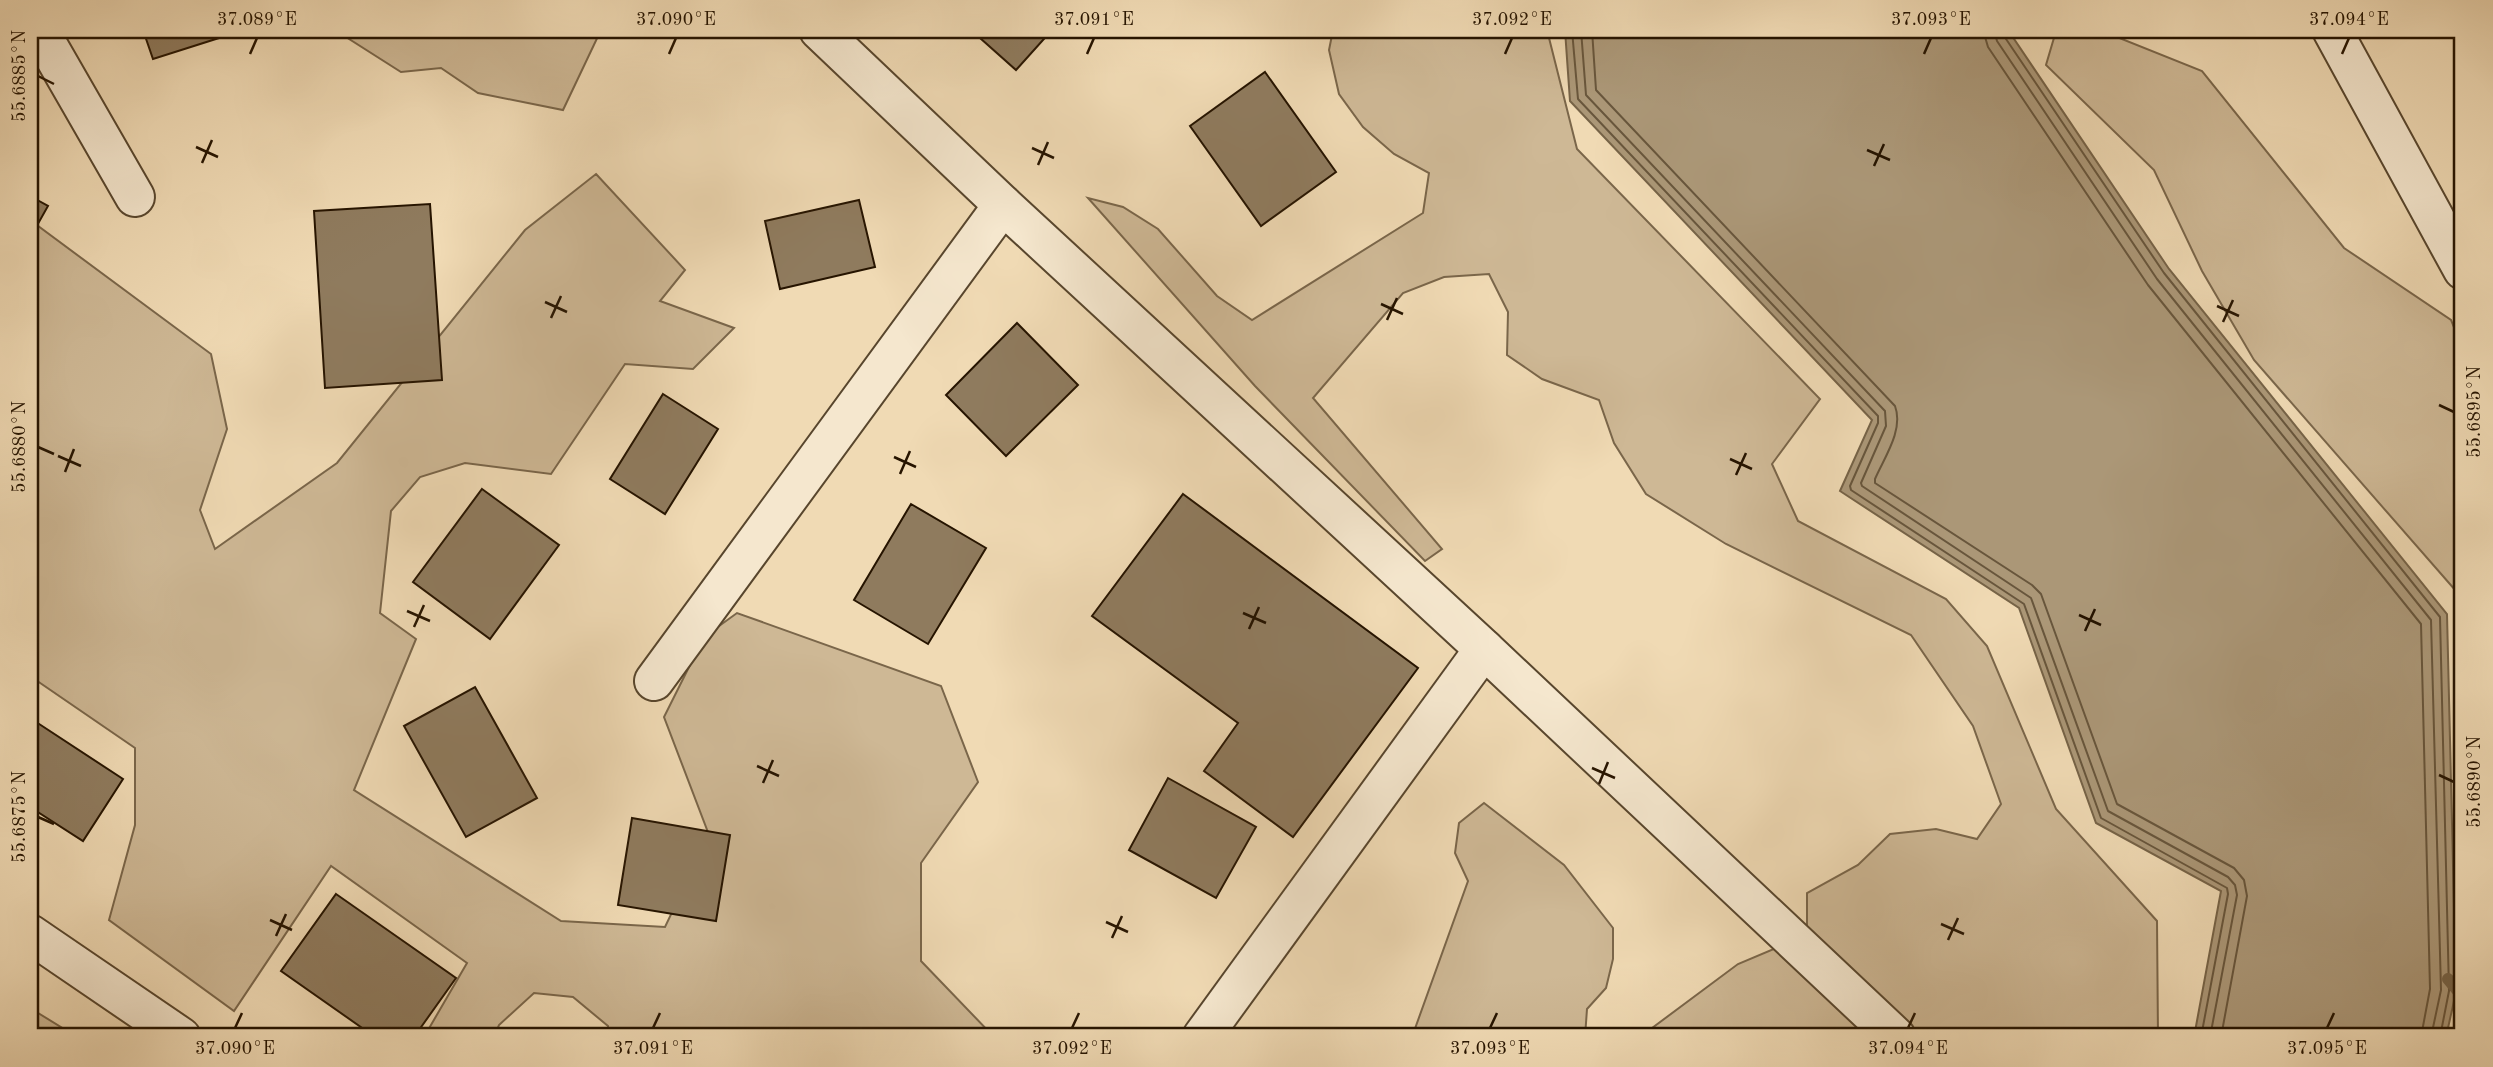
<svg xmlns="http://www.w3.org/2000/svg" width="2493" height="1067" font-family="'Old Standard TT',serif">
  <rect width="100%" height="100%" fill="#f0dab4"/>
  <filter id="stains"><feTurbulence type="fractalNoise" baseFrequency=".00286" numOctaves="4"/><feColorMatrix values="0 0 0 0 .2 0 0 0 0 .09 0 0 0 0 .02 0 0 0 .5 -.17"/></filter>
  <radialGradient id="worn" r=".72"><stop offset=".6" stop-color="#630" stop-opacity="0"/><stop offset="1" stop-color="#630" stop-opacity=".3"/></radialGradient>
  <g fill="#ceb895" stroke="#7a664a" stroke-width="2">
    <polygon points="335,30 601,30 563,110 478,93 441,68 401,72"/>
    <polygon points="1333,30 1547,30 1577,149 1820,399 1772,464 1798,521 1946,599 1987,646 2056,809 2157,921 2158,1037 1640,1037 1738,964 1807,935 1807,893 1858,865 1890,834 1936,829 1977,839 2001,804 1973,726 1911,635 1726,544 1646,494 1614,443 1599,400 1542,379 1507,355 1508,312 1489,274 1444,277 1403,293 1313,398 1442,549 1425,561 1255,386 1088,198 1123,207 1158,229 1217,296 1252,320 1423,213 1429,173 1394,154 1363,127 1339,94 1329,50"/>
    <polygon points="2056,31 2102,31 2202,71 2344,248 2451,320 2463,350 2463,599 2254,360 2202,271 2154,170 2046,65"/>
    <polygon points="596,174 685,270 660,301 734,328 693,369 625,364 551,474 465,463 420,477 391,511 380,613 416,639 354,790 561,921 665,927 709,835 664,717 704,637 737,613 941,686 978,782 921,863 921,961 994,1037 609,1037 608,1026 573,997 534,993 499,1025 494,1037 424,1037 467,963 331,866 234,1011 109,920 135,825 135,748 30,676 30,220 211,354 227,429 200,510 215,549 337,463 525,230"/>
    <polygon points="1484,803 1564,865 1613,928 1613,959 1606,988 1587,1009 1585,1037 1412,1037 1468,881 1455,853 1459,823"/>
    <polygon points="30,1008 77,1037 30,1037"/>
  </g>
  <polygon fill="#ab9777" stroke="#766347" stroke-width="2" points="1565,30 2008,30 2169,269 2447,614 2456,992 2446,1037 2194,1037 2221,891 2096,823 2019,608 1840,491 1872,420 1570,101"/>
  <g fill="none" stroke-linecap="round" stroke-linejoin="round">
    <g stroke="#68563c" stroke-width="2">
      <polyline points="1572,30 1578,99 1878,416 1878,423 1850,486 1851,490 2024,604 2101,818 2227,888 2228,894 2201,1037"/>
      <polyline points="1581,30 1586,95 1885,411 1886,426 1861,483 1862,486 2031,598 2108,811 2228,877 2235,885 2237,895 2210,1037"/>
      <path d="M1592,30L1596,90L1895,406C1904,430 1884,458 1875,479V483L2032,585L2041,594L2117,804L2234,868L2244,880L2247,896L2221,1037"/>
      <polyline points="1983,30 1988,47 2148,285 2421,624 2430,989 2421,1037"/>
      <polyline points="1994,30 1997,41 2157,279 2431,620 2441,990 2431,1037"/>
      <polyline points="2003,30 2004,36 2164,273 2440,617 2449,991 2440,1037"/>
    </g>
    <polyline stroke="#766347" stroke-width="12" points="2448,979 2463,997"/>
  </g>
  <g fill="#8f7b5e" stroke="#261400" stroke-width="2">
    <polygon points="143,30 217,30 219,38 153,59"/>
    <polygon points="971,30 1052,30 1016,70"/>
    <polygon points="1265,72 1336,172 1261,226 1190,126"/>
    <polygon points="30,196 48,206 30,238"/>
    <polygon points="859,200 875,267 780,289 765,221"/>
    <polygon points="430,204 442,380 325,388 314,211"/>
    <polygon points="1017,323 1078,385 1006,456 946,395"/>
    <polygon points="663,394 718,429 665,514 610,479"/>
    <polygon points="482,489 559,545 490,639 413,582"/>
    <polygon points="1183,494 1418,668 1293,837 1204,771 1238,723 1092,616"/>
    <polygon points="911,504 986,548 928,644 854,600"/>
    <polygon points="475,687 537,798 466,837 404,726"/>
    <polygon points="30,718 123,779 83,841 30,807"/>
    <polygon points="1168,778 1256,827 1216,898 1129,850"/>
    <polygon points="632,818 730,835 716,921 618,905"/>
    <polygon points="336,894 456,978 414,1037 375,1037 281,971"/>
  </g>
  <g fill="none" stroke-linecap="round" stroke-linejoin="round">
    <g stroke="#58462d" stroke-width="42">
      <g id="street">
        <polyline points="39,30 135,197"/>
        <polyline points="819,30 1003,205 1484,649 1896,1037"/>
        <polyline points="2332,30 2463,270"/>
        <polyline points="654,681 1003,205"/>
        <polyline points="30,934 181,1037"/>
        <polyline points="1202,1037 1484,649"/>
      </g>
    </g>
    <use href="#street" stroke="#f5e7ce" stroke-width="38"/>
  </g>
  <path fill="none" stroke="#261400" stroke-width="2.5" d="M250,54L257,38M669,54L676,38M1087,54L1094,38M1505,54L1512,38M1924,54L1931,38M2342,54L2349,38M38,76L54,84M196,147L218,157M1032,148L1054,158M1867,150L1890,160M202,163L212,140M1038,165L1048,142M1874,166L1884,144M545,302L567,312M1381,304L1403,314M2217,306L2239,316M551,318L561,296M1387,320L1397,298M2223,322L2233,300M2439,405L2454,412M38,447L54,454M58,456L81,466M894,457L916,467M1730,459L1752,469M65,472L74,449M900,474L910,451M1736,475L1746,453M407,611L430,621M1243,613L1266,623M2079,615L2101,625M414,627L424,605M1249,629L1259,607M2085,631L2095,609M757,766L779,776M1592,768L1615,778M2439,775L2454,782M763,783L773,760M1599,784L1608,762M38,817L54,824M270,920L292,930M1106,922L1128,932M1941,924L1964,934M276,936L286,914M1112,938L1122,916M1948,940L1958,918M235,1028L242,1013M653,1028L660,1013M1072,1028L1079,1013M1490,1028L1497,1013M1908,1028L1915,1013M2327,1028L2334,1013"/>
  <rect width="2493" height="1067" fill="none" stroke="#f0dab4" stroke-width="77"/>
  <rect x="38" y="38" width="2416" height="990" fill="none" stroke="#261400" stroke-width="2.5"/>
  <g font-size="18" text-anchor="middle" fill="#261400">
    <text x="257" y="25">37.089°E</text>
    <text x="676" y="25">37.090°E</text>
    <text x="1094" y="25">37.091°E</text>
    <text x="1512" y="25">37.092°E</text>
    <text x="1931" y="25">37.093°E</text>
    <text x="2349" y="25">37.094°E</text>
    <text transform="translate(19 76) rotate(-90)" y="6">55.6885°N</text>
    <text transform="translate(2474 412) rotate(-90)" y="6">55.6895°N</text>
    <text transform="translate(19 447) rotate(-90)" y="6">55.6880°N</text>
    <text transform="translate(2474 782) rotate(-90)" y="6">55.6890°N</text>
    <text transform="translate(19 817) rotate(-90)" y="6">55.6875°N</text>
    <text x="235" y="1054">37.090°E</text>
    <text x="653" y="1054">37.091°E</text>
    <text x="1072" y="1054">37.092°E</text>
    <text x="1490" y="1054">37.093°E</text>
    <text x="1908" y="1054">37.094°E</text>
    <text x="2327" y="1054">37.095°E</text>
  </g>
  <rect width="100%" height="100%" filter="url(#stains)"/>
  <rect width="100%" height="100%" fill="url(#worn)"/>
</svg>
